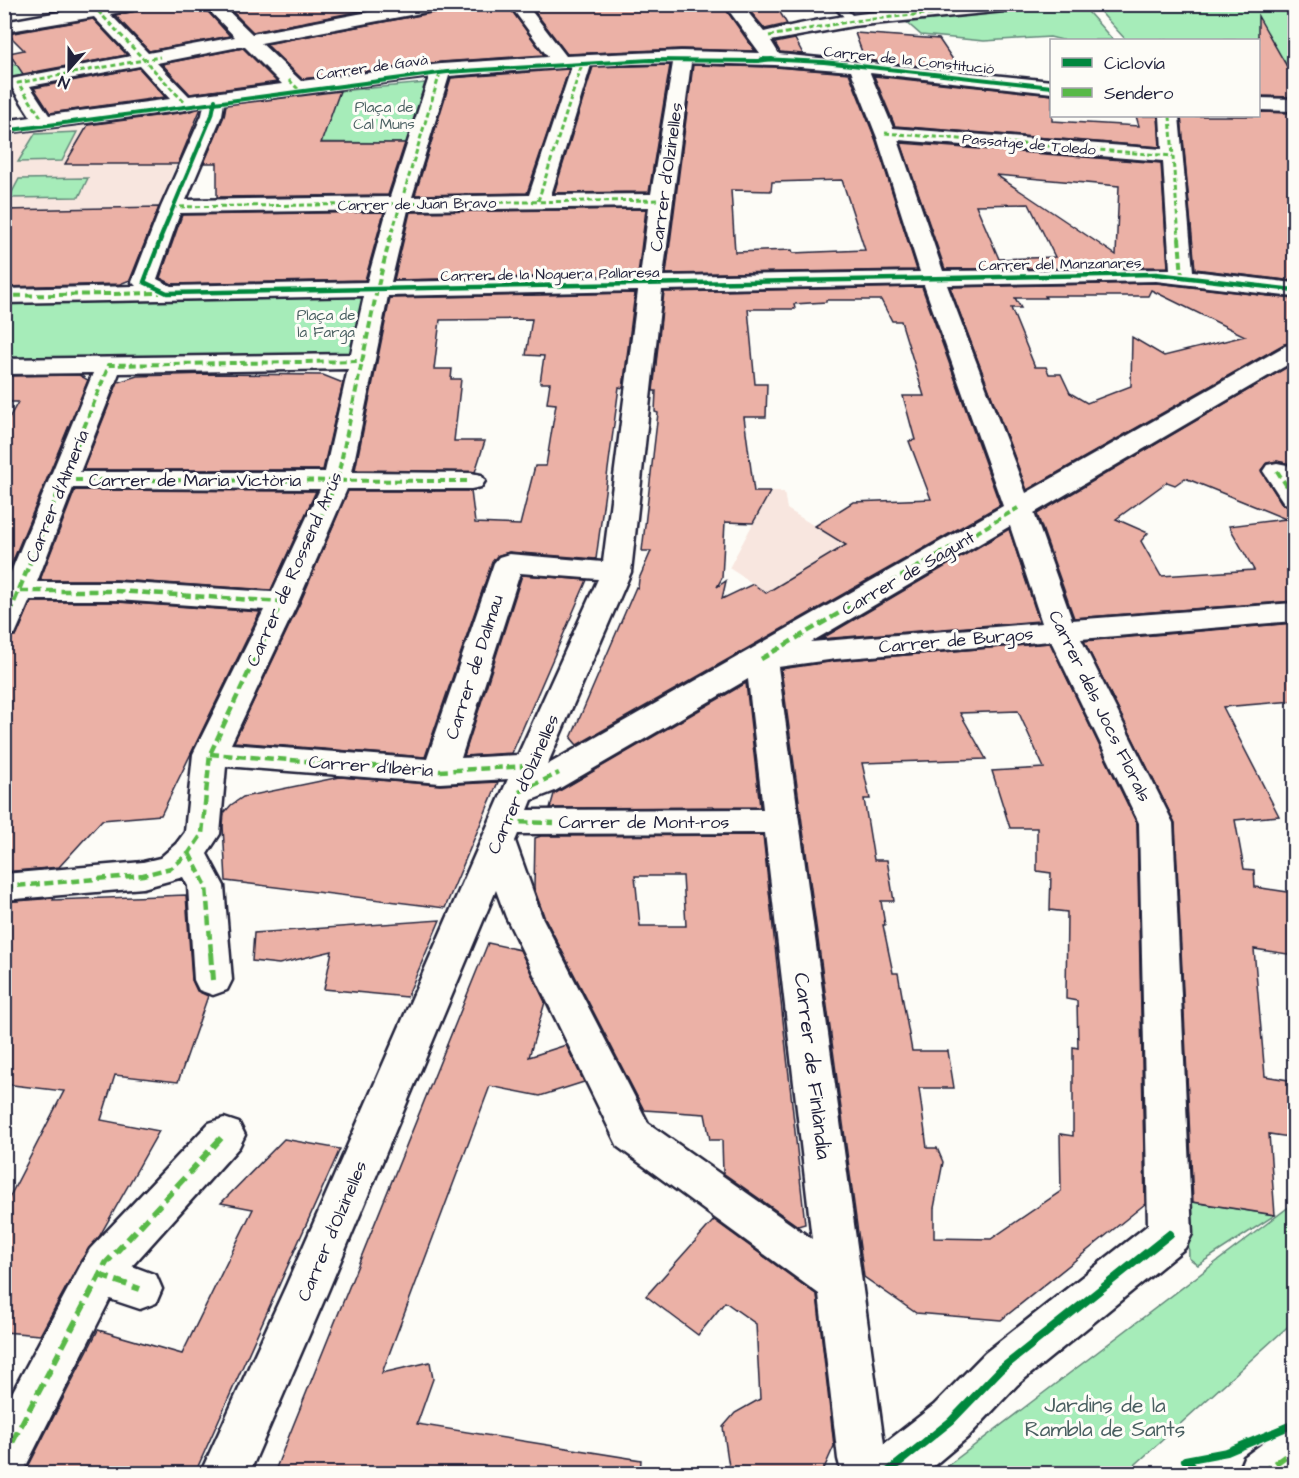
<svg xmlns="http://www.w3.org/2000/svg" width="1299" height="1478" font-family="'Architects Daughter',sans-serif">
  <rect width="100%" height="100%" fill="#fdfcf7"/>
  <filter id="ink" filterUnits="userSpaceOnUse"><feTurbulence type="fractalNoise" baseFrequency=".0167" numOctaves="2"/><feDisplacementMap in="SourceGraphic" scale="12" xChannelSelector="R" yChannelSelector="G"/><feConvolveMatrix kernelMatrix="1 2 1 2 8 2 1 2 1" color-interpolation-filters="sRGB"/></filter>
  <g filter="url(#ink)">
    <g fill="#f8e6df">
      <polygon points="132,119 195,119 164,194 163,207 5,211 4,136"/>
      <polygon points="763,492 784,492 787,509 889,572 807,619 729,568 763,505"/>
    </g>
    <g fill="#a6ecb9" stroke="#64877a" stroke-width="1.5">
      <polygon points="1062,5 1082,5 1113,40 1062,40 1050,37 984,41 921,35 904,20"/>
      <polygon points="1094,5 1294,5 1294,69 1290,69 1282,58 1259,57 1258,40 1126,40"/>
      <polygon points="48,58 63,74 5,85 8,90 5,90 4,66"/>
      <polygon points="425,83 407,143 288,142 339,91"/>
      <polygon points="77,132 62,161 18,162 35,134"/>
      <polygon points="88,178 79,197 9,198 19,179"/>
      <polygon points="369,294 353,354 5,360 4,302"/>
      <polygon points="1187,1201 1275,1215 1198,1265 1189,1258"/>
      <polygon points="1294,1203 1294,1321 1126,1473 938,1473"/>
    </g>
    <g fill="#ebb1a6" stroke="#22223b" stroke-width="1.5" fill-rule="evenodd">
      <polygon points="175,4 201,4 230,36 149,51 115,15"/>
      <polygon points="225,4 396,4 253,32"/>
      <polygon points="452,4 507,4 544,55 441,62 302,79 266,44 442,11"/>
      <polygon points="529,4 722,4 755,51 681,49 567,54"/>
      <polygon points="744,4 775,4 787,24 765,29"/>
      <polygon points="1258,16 1294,79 1294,97 1258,96"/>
      <polygon points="93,19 127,55 23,74 9,53 24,50 8,34"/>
      <polygon points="855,33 939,39 960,70 865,60"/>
      <polygon points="795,39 803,54 780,52 775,43"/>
      <polygon points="243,48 277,82 190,94 162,64"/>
      <polygon points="670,65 649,192 554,193 593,67"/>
      <path d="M693,65L775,67L849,73L876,141L917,270L666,274ZM842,180L865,250L793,253L792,250L735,252L731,190L771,191L772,182Z"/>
      <polygon points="139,68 165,97 50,113 34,88"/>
      <polygon points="569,69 527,193 415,195 451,78"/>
      <polygon points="874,76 1052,95 1052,121 1139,126 1136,116 1158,116 1160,147 895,126"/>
      <polygon points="340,91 321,143 405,143 388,195 217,197 217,163 204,163 224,116 226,105"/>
      <polygon points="201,108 178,164 65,164 88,125 186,112"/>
      <polygon points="1258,112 1294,113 1294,281 1195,269 1181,116 1258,116"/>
      <path d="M901,143L1161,163L1168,267L945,269ZM996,175L1119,186L1116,255L1028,196ZM1029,204L1055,257L999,259L976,205Z"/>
      <polygon points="159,207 130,280 120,284 4,287 4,210"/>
      <polygon points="646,209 638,275 394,280 410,212"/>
      <polygon points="384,212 365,280 172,284 160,278 182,215"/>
      <path d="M1156,283L1294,299V342L1284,344L1027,490L950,287ZM1151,290L1245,336L1164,356L1132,337L1131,386L1087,403L1070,393L1061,374H1049L1046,367H1035L1011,308H1021L1015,298H1046L1045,296H1148Z"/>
      <path d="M922,287L1000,505L577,745L571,738L636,587L638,588L639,579L651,551H642L658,413L655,412L656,391H653L664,292ZM826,300H881L892,321H901L924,396H903L915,440L909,441L931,499L853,502L815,526L846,545L766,593L753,584L722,599L726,581L717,587L722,578L725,522L753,523L770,492H754L744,417H766L767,384H755L748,309H795L794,304L826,302Z"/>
      <polygon points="635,293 623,388 619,387 596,559 509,552 497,556 492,562 425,757 234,742 300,603 348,491 471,491 475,523 520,525 535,466 546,466 556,404 547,403 550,383 540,383 544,356 526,355 532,319 440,320 434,369 452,369 451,379 461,379 454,441 485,441 475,472 355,470 390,298"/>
      <path d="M1294,363V473L1289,464L1277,461L1267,463L1261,470L1282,504L1294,507V601L1074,618L1037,514ZM1185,478L1286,519L1229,526L1254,570L1161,576L1141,541L1148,533L1116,519L1167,482L1175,485Z"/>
      <polygon points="208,374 323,375 343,383 323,470 83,470 118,382 137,376"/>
      <polygon points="79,375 88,380 4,582 4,427 18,402 4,402 4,376"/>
      <polygon points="75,490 316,491 271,590 117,580 40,580"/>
      <polygon points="1009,529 1039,621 821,639"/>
      <polygon points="522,575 587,580 512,753 464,756"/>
      <polygon points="31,602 117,602 260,612 161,815 102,820 59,867 4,872 4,638 17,635"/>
      <polygon points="1294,623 1294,701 1223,707 1279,816 1235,820 1244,869 1254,870 1255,887 1294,893 1294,955 1254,949 1265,1076 1294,1081 1294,1106 1289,1105 1289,1137 1269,1134 1275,1215 1193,1202 1175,823 1084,641"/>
      <path d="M1050,643L1137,824L1145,1204L1001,1320L916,1313L864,1277L781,669L836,661ZM1018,711L1044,768L992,771L1010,828H1037V871L1051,873L1050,910L1067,912L1066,999L1077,1001L1078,1048L1073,1047V1136L1060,1134L1061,1191L991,1239L934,1238V1208L943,1162L937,1148H927L919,1088H954L948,1051H912L898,973H893L883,925H885L881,901H894L887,860H874L864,799H870L862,763L986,759L960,713Z"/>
      <polygon points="746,683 760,807 550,808 554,794"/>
      <polygon points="340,777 440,785 498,782 445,908 226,881 223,826 224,813 231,805 243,797"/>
      <path d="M763,835L805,1224L798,1226L723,1173L722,1140H710L705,1114L644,1110L544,916L534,888L535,838L541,836ZM635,876H683L686,926H640Z"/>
      <polygon points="186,895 192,980 197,991 208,996 178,1082 115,1075 101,1120 159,1131 99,1237 81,1260 40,1335 4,1332 4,1208 64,1091 4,1084 4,902 54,898 53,900"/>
      <polygon points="440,920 407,997 324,989 332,951 279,964 252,961 254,933"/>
      <polygon points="488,943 520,950 545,1002 529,1057 566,1045 584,1082 540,1096 490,1086 382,1373 430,1362 433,1379 417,1424 641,1460 640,1473 274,1473"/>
      <polygon points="284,1139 340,1149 195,1473 25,1473 98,1330 182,1354 253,1209 221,1203"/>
      <polygon points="714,1220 817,1295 834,1446 822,1473 730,1473 723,1427 735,1413 760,1399 756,1324 725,1302 698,1335 646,1296"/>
    </g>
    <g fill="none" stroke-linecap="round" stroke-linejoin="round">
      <g stroke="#22223b" stroke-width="5">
        <g id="lane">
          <polygon points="832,4 841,4 856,19 856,23 850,23"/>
          <polygon points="4,57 10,61 10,65 4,65"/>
        </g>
      </g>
      <g stroke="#22223b" stroke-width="5">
        <g id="street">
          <path d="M103,4H144L142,8L110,14L148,53L235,37L203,4H221L252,34L411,4H450L442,9L261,43L301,81L441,64L548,57L509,4H526L566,56L681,51L760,53L724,4H741L764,32C851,10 944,4 1033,4L1025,9L853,26L771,41L779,54L1052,81V93L870,73L893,128L1162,149L1160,116H1179L1193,271L1294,283V297L1156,281L947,285L1026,493L1285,346L1294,344V361L1034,513L1072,620L1294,603V621L1081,639L1173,823L1192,1234L1185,1248L1017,1385L968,1437L924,1474H842L838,1459L819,1294L618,1147L506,917L496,890L328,1291L249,1474H200L286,1286L508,779L440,783L226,766L220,834L207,854L224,886L232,980L227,990L213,995L199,990L194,980L188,886L183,877L143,888L4,900V874L143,862L160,858L176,844L185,832L193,754L264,610L117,600H30L15,634L4,636V589L93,373L4,374V359L351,354L364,296L4,303V289L136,286L132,282L161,207L202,115L204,105L186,110L4,133V121L31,117L9,83L11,79L131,56L94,17L4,32V22ZM244,46L282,84L189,96L157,63ZM673,63L651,194L551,195L591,65ZM691,63L775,65L851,71L878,140L920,272L663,276ZM140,66L170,99L49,115L30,86ZM572,66L529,195L412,197L449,76ZM429,77L390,197L186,200L222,115L224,103ZM898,140L1163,161L1170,269L943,271ZM649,207L640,277L391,282L408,210ZM387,210L367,282L171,286L157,279L180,213ZM924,285L1003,506L547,765L631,572L662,290ZM638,291L603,562L509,554L499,557L494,563L427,759L231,744L298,602L347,489H471L481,487L485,481L481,475L471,473L352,472L388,296ZM348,369L325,472H80L119,373ZM73,488L320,489L272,592L117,582H37ZM1010,526L1042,623L811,642ZM520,573L598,579L518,755L461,758ZM1051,641L1139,823L1148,1225L985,1353L934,1405L884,1444L778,667L836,659ZM748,679L763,809L528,810L532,800L555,791ZM765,833L812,1239L648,1123L542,917L515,841L518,834Z"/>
          <polygon points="1258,98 1294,99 1294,111 1258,110"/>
          <polygon points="1277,463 1287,465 1294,477 1294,505 1284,503 1263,471 1267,465"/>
          <polygon points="224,1118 239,1123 245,1135 239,1147 132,1266 156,1275 162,1289 156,1303 140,1309 110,1299 22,1474 4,1474 4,1408 83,1261 90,1249 209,1123"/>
          <polygon points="1294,1426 1294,1474 1237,1474 1244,1457 1277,1433"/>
        </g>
      </g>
      <use href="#lane" fill="#fdfcf7" fill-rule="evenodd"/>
      <use href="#street" fill="#fdfcf7" fill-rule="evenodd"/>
      <g stroke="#58b947" stroke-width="3" stroke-dasharray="5 3" stroke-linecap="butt">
        <polyline points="98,11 186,104"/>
        <polyline points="769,36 853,21 1025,4"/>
        <polyline points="289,80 298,89"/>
        <polyline points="1170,116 1179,239"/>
        <polyline points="41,117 18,83 160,57"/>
        <polyline points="885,133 1173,156"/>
        <polyline points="538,201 583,61"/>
        <polyline points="172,207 661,200"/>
        <polyline points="390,239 441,70"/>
      </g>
      <g stroke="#58b947" stroke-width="4" stroke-dasharray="7 4" stroke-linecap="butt">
        <polyline points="1179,238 1182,277"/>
        <polyline points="4,296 160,293"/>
        <polyline points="1277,471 1294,497"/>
        <polyline points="64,480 471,481"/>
        <polyline points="35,550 109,365 363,361"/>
        <polyline points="306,550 337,481 377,290 390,238"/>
        <polyline points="947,550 1018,508"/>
      </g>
      <g stroke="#58b947" stroke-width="4.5" stroke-dasharray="9 4.5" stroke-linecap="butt">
        <polyline points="20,591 117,591 283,602"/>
        <polyline points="4,627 36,548"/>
        <polyline points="761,659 950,548"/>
        <polyline points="210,754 440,771 531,766"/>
        <polyline points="519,792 559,773"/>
        <polyline points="507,822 554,823"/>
        <polyline points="189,853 206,886 211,953"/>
        <polyline points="4,887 143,875 171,868 189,853 202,834 210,754 307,548"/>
      </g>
      <g stroke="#58b947" stroke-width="6" stroke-dasharray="12 6" stroke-linecap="butt">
        <polyline points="211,952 213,980"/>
        <polyline points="99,1275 140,1289"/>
        <polyline points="4,1458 106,1263 224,1135"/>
        <polyline points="1261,1474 1294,1450"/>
      </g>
      <g stroke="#fdfcf7" stroke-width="6">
        <g id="cycleway-far2">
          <polyline points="762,59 824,62 1052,87"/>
          <polyline points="4,131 447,72 650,60 758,61 772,59"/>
          <polyline points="160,239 212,115 215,100"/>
        </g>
      </g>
      <g stroke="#fdfcf7" stroke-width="8">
        <polyline id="cycleway-far1" points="161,238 144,282 167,293 1156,274 1294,290"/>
      </g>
      <g stroke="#fdfcf7" stroke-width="11">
        <g id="cycleway">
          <polyline points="885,1474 951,1421 1001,1369 1170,1234"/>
          <polyline points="1201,1474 1185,1460 1227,1452 1294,1424"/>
        </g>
      </g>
      <use href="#cycleway-far2" stroke="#00873e" stroke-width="4"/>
      <use href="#cycleway-far1" stroke="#00873e" stroke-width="4.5"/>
      <use href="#cycleway" stroke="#00873e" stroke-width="8"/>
    </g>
  </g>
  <g text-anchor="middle" stroke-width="6" stroke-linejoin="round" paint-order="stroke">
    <g font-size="15" fill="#22223b" stroke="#fdfcf7">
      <text transform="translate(909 60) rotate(6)" y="5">Carrer de la Constitució</text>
      <text transform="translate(372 67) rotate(-8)" y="5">Carrer de Gavà</text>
      <text transform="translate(1029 144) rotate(5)" y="5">Passatge de Toledo</text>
      <text transform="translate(417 204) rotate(-1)" y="5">Carrer de Juan Bravo</text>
      <text transform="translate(1060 264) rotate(-1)" y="5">Carrer del Manzanares</text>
      <text transform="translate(550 274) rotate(-1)" y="5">Carrer de la Noguera Pallaresa</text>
    </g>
    <g font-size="15" fill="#4a5f61" stroke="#fdfcf7">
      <text x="384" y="112">Plaça de<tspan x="384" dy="17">Cal Muns</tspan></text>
      <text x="326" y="320">Plaça de<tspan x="326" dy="17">la Farga</tspan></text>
    </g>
    <g font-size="18" fill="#22223b" stroke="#fdfcf7">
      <text transform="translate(666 177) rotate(-82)" y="6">Carrer d'Olzinelles</text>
      <text x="195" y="486">Carrer de Maria Victòria</text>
      <text transform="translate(57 496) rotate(-68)" y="6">Carrer d'Almería</text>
      <text transform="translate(294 569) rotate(-66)" y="6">Carrer de Rossend Arús</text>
      <text transform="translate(908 573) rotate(-30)" y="6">Carrer de Sagunt</text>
      <text transform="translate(956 640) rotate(-5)" y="6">Carrer de Burgos</text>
      <text transform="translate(474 667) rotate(-72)" y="6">Carrer de Dalmau</text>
      <text transform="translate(1100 706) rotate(64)" y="6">Carrer dels Jocs Florals</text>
      <text transform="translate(371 766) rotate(4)" y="6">Carrer d'Ibèria</text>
      <text transform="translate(523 784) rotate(-66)" y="6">Carrer d'Olzinelles</text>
      <text x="644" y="828">Carrer de Mont-ros</text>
      <text transform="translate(332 1231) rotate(-67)" y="6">Carrer d'Olzinelles</text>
    </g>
    <g font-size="21" fill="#22223b" stroke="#fdfcf7">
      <text transform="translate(813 1066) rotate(83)" y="7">Carrer de Finlàndia</text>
    </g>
    <g font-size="21" fill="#4a5f61" stroke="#fdfcf7">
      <text x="1105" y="1412">Jardins de la<tspan x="1105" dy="24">Rambla de Sants</tspan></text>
    </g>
  </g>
  <rect width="1299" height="1478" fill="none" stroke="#fdfcf7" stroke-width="24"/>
  <rect x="12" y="12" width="1275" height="1454" fill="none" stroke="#22223b" stroke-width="2" filter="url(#ink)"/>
  <rect x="1050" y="39" width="210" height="78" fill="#fdfcf7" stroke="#a5a5ac" stroke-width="1.5"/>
  <rect x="1062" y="58" width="30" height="9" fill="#00873e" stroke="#a5a5ac" stroke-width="1.5"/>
  <text x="1104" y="69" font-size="18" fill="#22223b">Ciclovía</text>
  <rect x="1062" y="88" width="30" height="9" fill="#58b947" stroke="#a5a5ac" stroke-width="1.5"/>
  <text x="1104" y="99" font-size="18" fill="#22223b">Sendero</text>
  <g transform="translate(69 69) rotate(201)" stroke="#fdfcf7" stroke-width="4.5" paint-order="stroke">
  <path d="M0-4.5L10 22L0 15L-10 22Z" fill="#22223b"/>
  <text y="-9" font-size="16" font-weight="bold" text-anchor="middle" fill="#22223b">N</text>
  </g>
</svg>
